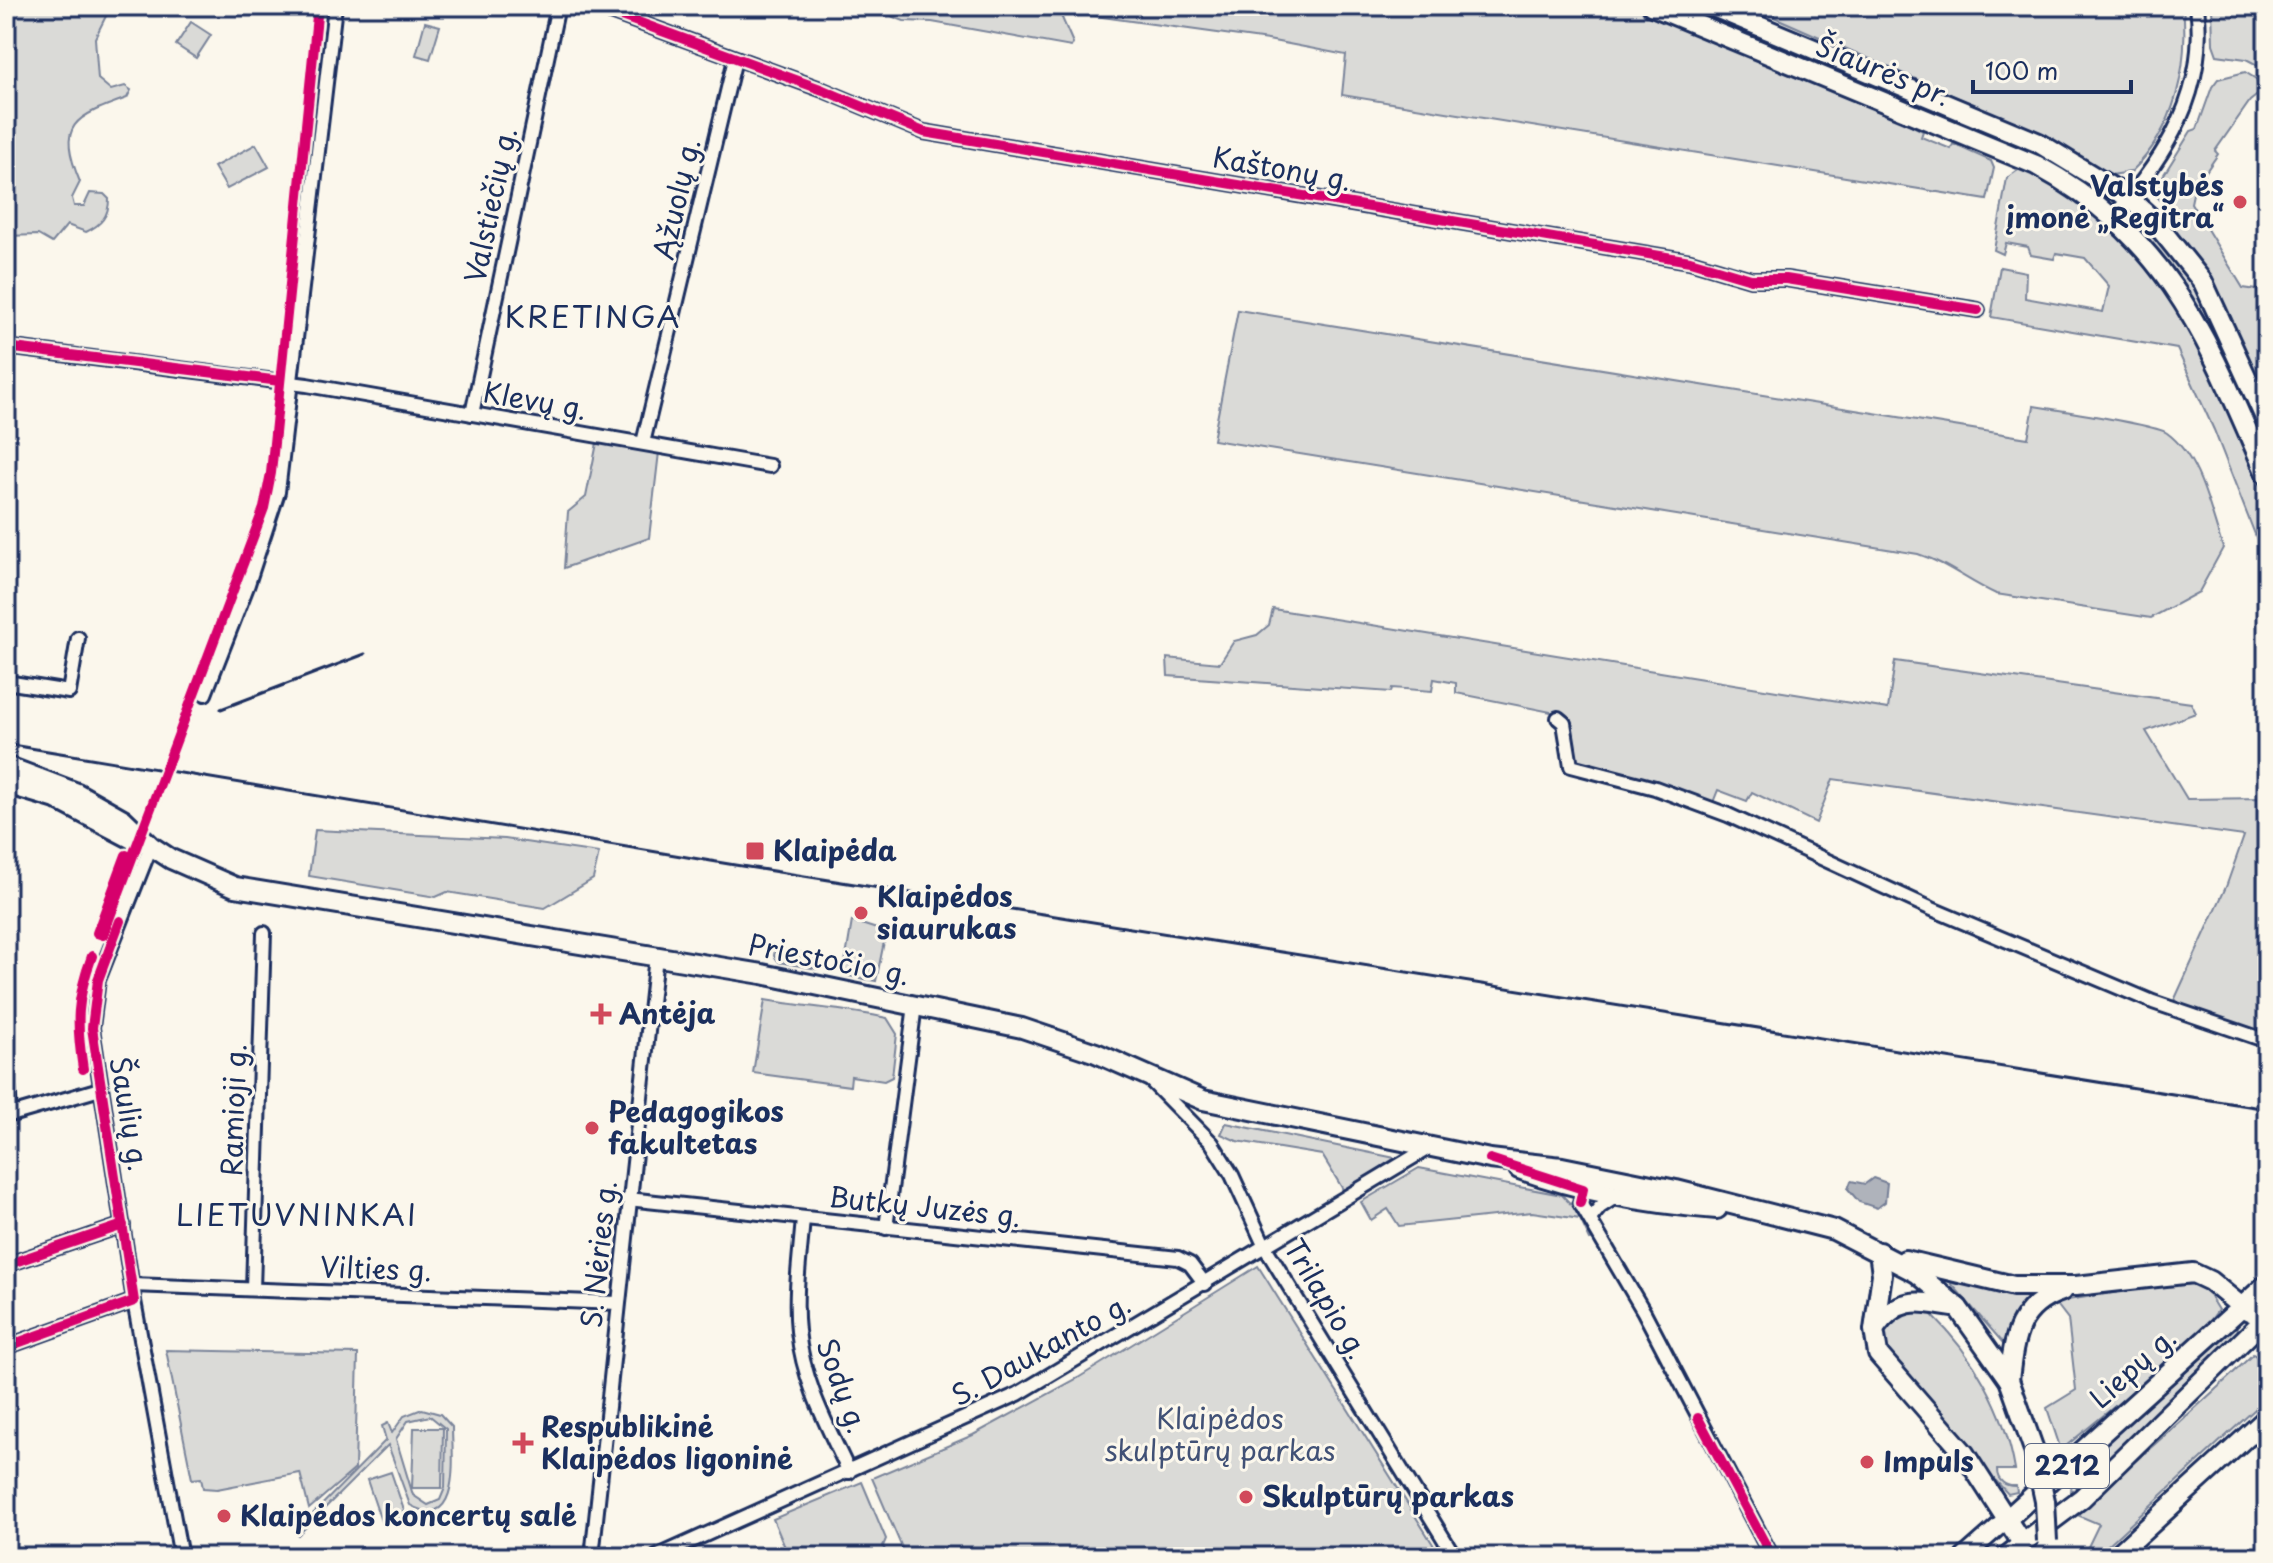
<svg xmlns="http://www.w3.org/2000/svg" width="2273" height="1563" font-family="'Playpen Sans',sans-serif">
  <rect width="100%" height="100%" fill="#fbf7ec"/>
  <filter id="ink" filterUnits="userSpaceOnUse"><feTurbulence type="fractalNoise" baseFrequency=".0125" numOctaves="2"/><feDisplacementMap in="SourceGraphic" scale="16" xChannelSelector="R" yChannelSelector="G"/><feConvolveMatrix kernelMatrix="1 2 1 2 8 2 1 2 1" color-interpolation-filters="sRGB"/></filter>
  <g filter="url(#ink)">
    <g fill="#dadad7" stroke="#7a849a" stroke-width="2" fill-rule="evenodd">
      <path d="M6,6H111L95,38L98,79L111,90L125,86L131,90L127,98C74,117 56,124 80,182L72,198L74,206H84L90,193L104,194L109,199C109,216 101,225 86,232L67,225L52,243L38,235L6,236Z"/>
      <polygon points="881,6 967,9 976,6 1632,6 1864,102 1923,131 1921,137 1951,149 1953,144 1991,161 1994,168 1987,200 1342,95 1346,55 1268,40 1059,11 1073,43 1071,47 932,22 904,21 893,17"/>
      <path d="M1774,6H2183C2189,66 2176,129 2131,172L2111,175L2036,132L1774,17Z"/>
      <polygon points="2212,6 2267,6 2265,69 2246,59 2217,55 2213,44"/>
      <polygon points="191,22 211,35 196,58 176,45"/>
      <polygon points="425,22 440,26 430,59 416,55"/>
      <polygon points="1736,24 2020,142 2082,175 2107,193 2025,148 1918,109 1733,32"/>
      <polygon points="2245,72 2256,79 2260,93 2250,101 2215,151 2218,154 2194,189 2191,203 2243,288 2257,290 2259,294 2267,319 2267,400 2210,277 2164,215 2169,210 2153,192 2191,131 2197,129 2212,87 2218,79"/>
      <polygon points="256,144 269,167 227,189 214,167"/>
      <polygon points="2021,168 2066,191 2105,221 2150,264 2204,352 2267,497 2267,565 2214,430 2177,349 1991,317 2000,267 2026,272 2025,298 2103,312 2109,286 2085,258 2056,253 2054,259 2031,255 2028,247 2006,243 2003,254 1994,250 2007,178"/>
      <path d="M2138,223C2181,231 2249,400 2267,441V459C2232,380 2202,291 2137,230Z"/>
      <path d="M1238,310L2028,438L2034,406C2056,410 2154,424 2167,433C2201,458 2210,511 2223,548L2199,592L2151,618L1996,594C1967,581 1949,564 1918,554L1213,440Z"/>
      <polygon points="597,443 659,452 649,538 564,568 568,512 586,497"/>
      <polygon points="1273,609 1888,709 1895,661 2191,703 2196,713 2146,731 2187,799 2267,798 2267,1033 2173,1003 2226,887 2244,836 1833,779 1816,823 1752,792 1747,801 1718,790 1712,805 1577,763 1572,759 1561,714 1456,693 1456,683 1434,679 1432,691 1392,688 1391,692 1168,676 1167,658 1220,663 1234,641 1257,635 1269,625"/>
      <polygon points="315,830 505,839 599,853 593,879 545,908 447,892 436,897 309,876"/>
      <polygon points="852,921 886,932 876,981 843,975"/>
      <polygon points="775,948 820,956 818,969 779,962 774,956"/>
      <path d="M765,1000C806,1007 846,1009 887,1018L897,1034L892,1077L884,1081L851,1076L850,1086L753,1073Z"/>
      <polygon points="1226,1123 1395,1158 1344,1191 1322,1155 1237,1141 1221,1134"/>
      <polygon points="1419,1168 1562,1195 1587,1221 1597,1238 1590,1240 1580,1219 1532,1212 1399,1226 1388,1209 1371,1220 1361,1202"/>
      <polygon points="1258,1266 1441,1557 906,1557 872,1478 973,1435 1078,1378"/>
      <polygon points="1942,1273 2036,1295 2015,1314 2004,1344"/>
      <polygon points="2188,1281 2212,1294 2210,1297 2218,1310 2197,1339 2061,1450 2047,1408 2076,1390 2068,1319 2055,1302"/>
      <path d="M1899,1310L1931,1314C1974,1356 2005,1410 2015,1470H1997C1997,1481 2006,1487 2016,1486L2017,1492L2008,1494L1996,1481L1993,1482L1962,1437L1885,1348V1325Z"/>
      <polygon points="2236,1327 2241,1333 2071,1494 2072,1473"/>
      <polygon points="166,1350 358,1354 355,1469 309,1509 300,1473 217,1489 203,1488 201,1478 192,1479"/>
      <path d="M2253,1354L2267,1363V1398L2095,1557H2083L2099,1524L2075,1514C2135,1461 2196,1410 2253,1354Z"/>
      <path d="M422,1409L440,1414L452,1427C452,1454 462,1534 410,1505L388,1445L298,1535L295,1532L386,1440L382,1426L388,1423L392,1433L404,1416ZM430,1416L446,1429L445,1488L440,1500L428,1505L413,1495L396,1439L408,1421Z"/>
      <polygon points="414,1428 443,1428 442,1488 412,1488"/>
      <polygon points="391,1472 406,1516 382,1524 367,1480"/>
      <polygon points="862,1482 886,1539 883,1546 888,1557 789,1557 773,1519"/>
    </g>
    <polygon fill="#afb3bb" stroke="#747e96" stroke-width="2" points="1873,1178 1887,1183 1885,1202 1877,1208 1859,1202 1848,1189 1851,1181 1865,1184"/>
    <g fill="none" stroke-linecap="round" stroke-linejoin="round">
      <g stroke="#1b2f5e" stroke-width="18">
        <g id="street">
          <polyline points="594,6 823,90 924,132 1690,261 1751,279 1786,279 1978,310"/>
          <path d="M2113,217C2167,155 2208,91 2197,6"/>
          <polyline points="6,347 307,385 770,466"/>
          <polyline points="472,414 558,6"/>
          <polyline points="643,443 735,59"/>
          <polyline points="6,682 69,692 78,638"/>
          <polyline points="205,694 248,584 278,492 335,6"/>
          <polyline points="1558,718 1564,723 1571,766 1655,788 1728,815 1932,909 2153,1002 2267,1041"/>
          <polyline points="151,846 98,980 92,1028 134,1301 181,1557"/>
          <polyline points="6,1062 10,1110 14,1114 100,1089"/>
          <polyline points="1151,1081 1212,1143 1232,1175 1265,1247 1455,1557"/>
          <polyline points="1583,1189 1580,1203 1644,1312 1772,1557"/>
          <polyline points="628,1199 1178,1258 1190,1264 1205,1284"/>
          <path d="M803,1219C800,1256 794,1295 798,1331C803,1382 828,1427 849,1472"/>
          <polyline points="1590,1219 1600,1207 1617,1196"/>
          <polyline points="886,1228 915,1005"/>
          <polyline points="6,1265 123,1225"/>
          <polyline points="132,1285 618,1303"/>
          <polyline points="253,1289 264,933"/>
          <polyline points="6,1347 134,1301"/>
          <polyline points="592,1557 656,956"/>
          <polyline points="656,1557 1018,1394 1430,1147"/>
        </g>
      </g>
      <g stroke="#1b2f5e" stroke-width="22">
        <g id="secondary">
          <polyline points="1964,1557 2006,1520"/>
          <polyline points="2004,1557 2022,1543"/>
        </g>
      </g>
      <g stroke="#1b2f5e" stroke-width="24">
        <g id="primary">
          <path d="M1652,6L2036,165C2172,239 2208,342 2267,476"/>
          <polyline points="1711,6 2039,143 2129,198 2154,221 2203,282 2267,422"/>
          <polyline points="6,766 77,793 123,819 151,846 171,859 235,887 762,974 1022,1028 1096,1053 1203,1100 1490,1159 1562,1167 1676,1190 1834,1230 1917,1273 1958,1308 2009,1380 2034,1450"/>
          <polyline points="6,784 56,799 140,843"/>
          <path d="M1519,1169C1583,1192 1650,1204 1717,1209"/>
          <polyline points="1879,1252 1882,1274 1874,1330 1878,1354 1964,1453 2022,1543 2082,1498 2267,1317"/>
          <polyline points="1905,1260 2014,1286 2076,1286 2193,1273 2210,1281 2243,1308 2267,1319"/>
          <path d="M1876,1327C1900,1294 1921,1302 1958,1308"/>
          <path d="M2009,1380C2014,1338 2017,1306 2062,1291"/>
          <polyline points="2006,1520 2267,1284"/>
          <polyline points="2115,1557 2267,1418"/>
        </g>
      </g>
      <use href="#street" stroke="#fbf7ec" stroke-width="12"/>
      <use href="#secondary" stroke="#fbf7ec" stroke-width="16"/>
      <use href="#primary" stroke="#fbf7ec" stroke-width="18"/>
      <g stroke="#1b2f5e" stroke-width="3">
        <polyline points="221,709 365,654"/>
        <polyline points="6,744 735,865 2267,1109"/>
      </g>
      <g stroke="#1b2f5e" stroke-width="24" stroke-linecap="butt">
        <polyline id="primary-bridge" points="2034,1450 2045,1501 2047,1541"/>
      </g>
      <use href="#primary-bridge" stroke="#fbf7ec" stroke-width="18"/>
      <g stroke="#fbf7ec" stroke-width="15">
        <g id="cycleway">
          <polyline points="594,6 823,90 924,132 1690,261 1751,279 1786,279 1978,310"/>
          <polyline points="6,347 280,381"/>
          <polyline points="126,855 97,933 103,935 264,508 271,473 318,6"/>
          <path d="M83,1069C76,1023 76,999 92,956"/>
          <polyline points="1490,1159 1583,1189 1580,1203"/>
          <polyline points="6,1265 123,1225"/>
          <polyline points="6,1347 134,1301 92,1028 98,980 120,921"/>
          <polyline points="1698,1418 1772,1557"/>
        </g>
      </g>
      <use href="#cycleway" stroke="#d6006c" stroke-width="10"/>
    </g>
  </g>
  <g fill="#d1495b" stroke="#fbf7ec" stroke-width="3">
    <circle cx="2240" cy="202" r="8"/>
    <rect x="745" y="841" width="20" height="20" rx="4"/>
    <circle cx="861" cy="913" r="8"/>
    <path d="M597 1002h8v8h8v8h-8v8h-8v-8h-8v-8h8z"/>
    <circle cx="592" cy="1128" r="8"/>
    <path d="M519 1431h8v8h8v8h-8v8h-8v-8h-8v-8h8z"/>
    <circle cx="1867" cy="1462" r="8"/>
    <circle cx="1246" cy="1497" r="8"/>
    <circle cx="224" cy="1516" r="8"/>
  </g>
  <g text-anchor="middle" stroke-width="6" stroke-linejoin="round" paint-order="stroke">
    <rect fill="#fbf7ec" stroke="#5e6b89" stroke-width="2" x="2025" y="1444" width="84" height="44" rx="6"/>
    <g font-size="26" font-weight="bold" fill="#1b2f5e">
      <text x="2067" y="1475">2212</text>
    </g>
    <g font-size="28" fill="#1b2f5e" stroke="#fbf7ec">
      <text transform="translate(1883 71) rotate(22)" y="10">Šiaurės pr.</text>
      <text transform="translate(1282 169) rotate(10)" y="10">Kaštonų g.</text>
      <text transform="translate(677 199) rotate(-77)" y="10">Ąžuolų g.</text>
      <text transform="translate(491 205) rotate(-78)" y="10">Valstiečių g.</text>
      <text transform="translate(535 401) rotate(10)" y="10">Klevų g.</text>
      <text transform="translate(829 960) rotate(11)" y="10">Priestočio g.</text>
      <text transform="translate(234 1110) rotate(-88)" y="10">Ramioji g.</text>
      <text transform="translate(129 1114) rotate(80)" y="10">Šaulių g.</text>
      <text transform="translate(925 1207) rotate(6)" y="10">Butkų Juzės g.</text>
      <text transform="translate(599 1254) rotate(-84)" y="10">S. Nėries g.</text>
      <text transform="translate(376 1269) rotate(2)" y="10">Vilties g.</text>
      <text transform="translate(1326 1299) rotate(59)" y="10">Trilapio g.</text>
      <text transform="translate(1041 1350) rotate(-29)" y="10">S. Daukanto g.</text>
      <text transform="translate(2133 1368) rotate(-42)" y="10">Liepų g.</text>
      <text transform="translate(842 1386) rotate(70)" y="10">Sodų g.</text>
    </g>
    <g font-size="28" font-weight="bold" fill="#1b2f5e" stroke="#fbf7ec" text-anchor="start">
      <text x="2224" y="196" text-anchor="end">Valstybės<tspan x="2224" dy="32">įmonė „Regitra“</tspan></text>
      <text x="773" y="861">Klaipėda</text>
      <text x="877" y="907">Klaipėdos<tspan x="877" dy="32">siaurukas</tspan></text>
      <text x="619" y="1024">Antėja</text>
      <text x="608" y="1122">Pedagogikos<tspan x="608" dy="32">fakultetas</tspan></text>
      <text x="541" y="1437">Respublikinė<tspan x="541" dy="32">Klaipėdos ligoninė</tspan></text>
      <text x="1883" y="1472">Impuls</text>
      <text x="1262" y="1507">Skulptūrų parkas</text>
      <text x="240" y="1526">Klaipėdos koncertų salė</text>
    </g>
    <g font-size="28" fill="#415176" stroke="#fbf7ec">
      <text x="1220" y="1429">Klaipėdos<tspan x="1220" dy="32">skulptūrų parkas</tspan></text>
    </g>
    <g font-size="30" letter-spacing="2" fill="#1b2f5e" stroke="#fbf7ec">
      <text x="593" y="328">KRETINGA</text>
      <text x="297" y="1226">LIETUVNINKAI</text>
    </g>
  </g>
  <rect width="2273" height="1563" fill="none" stroke="#fbf7ec" stroke-width="32"/>
  <rect x="16" y="16" width="2241" height="1531" fill="none" stroke="#1b2f5e" stroke-width="3" filter="url(#ink)"/>
  <path d="M1973 80v12h158v-12" fill="none" stroke="#1b2f5e" stroke-width="4"/>
  <text x="1985" y="80" font-size="24" fill="#1b2f5e" stroke="#fbf7ec" stroke-width="6" paint-order="stroke">100 m</text>
</svg>
